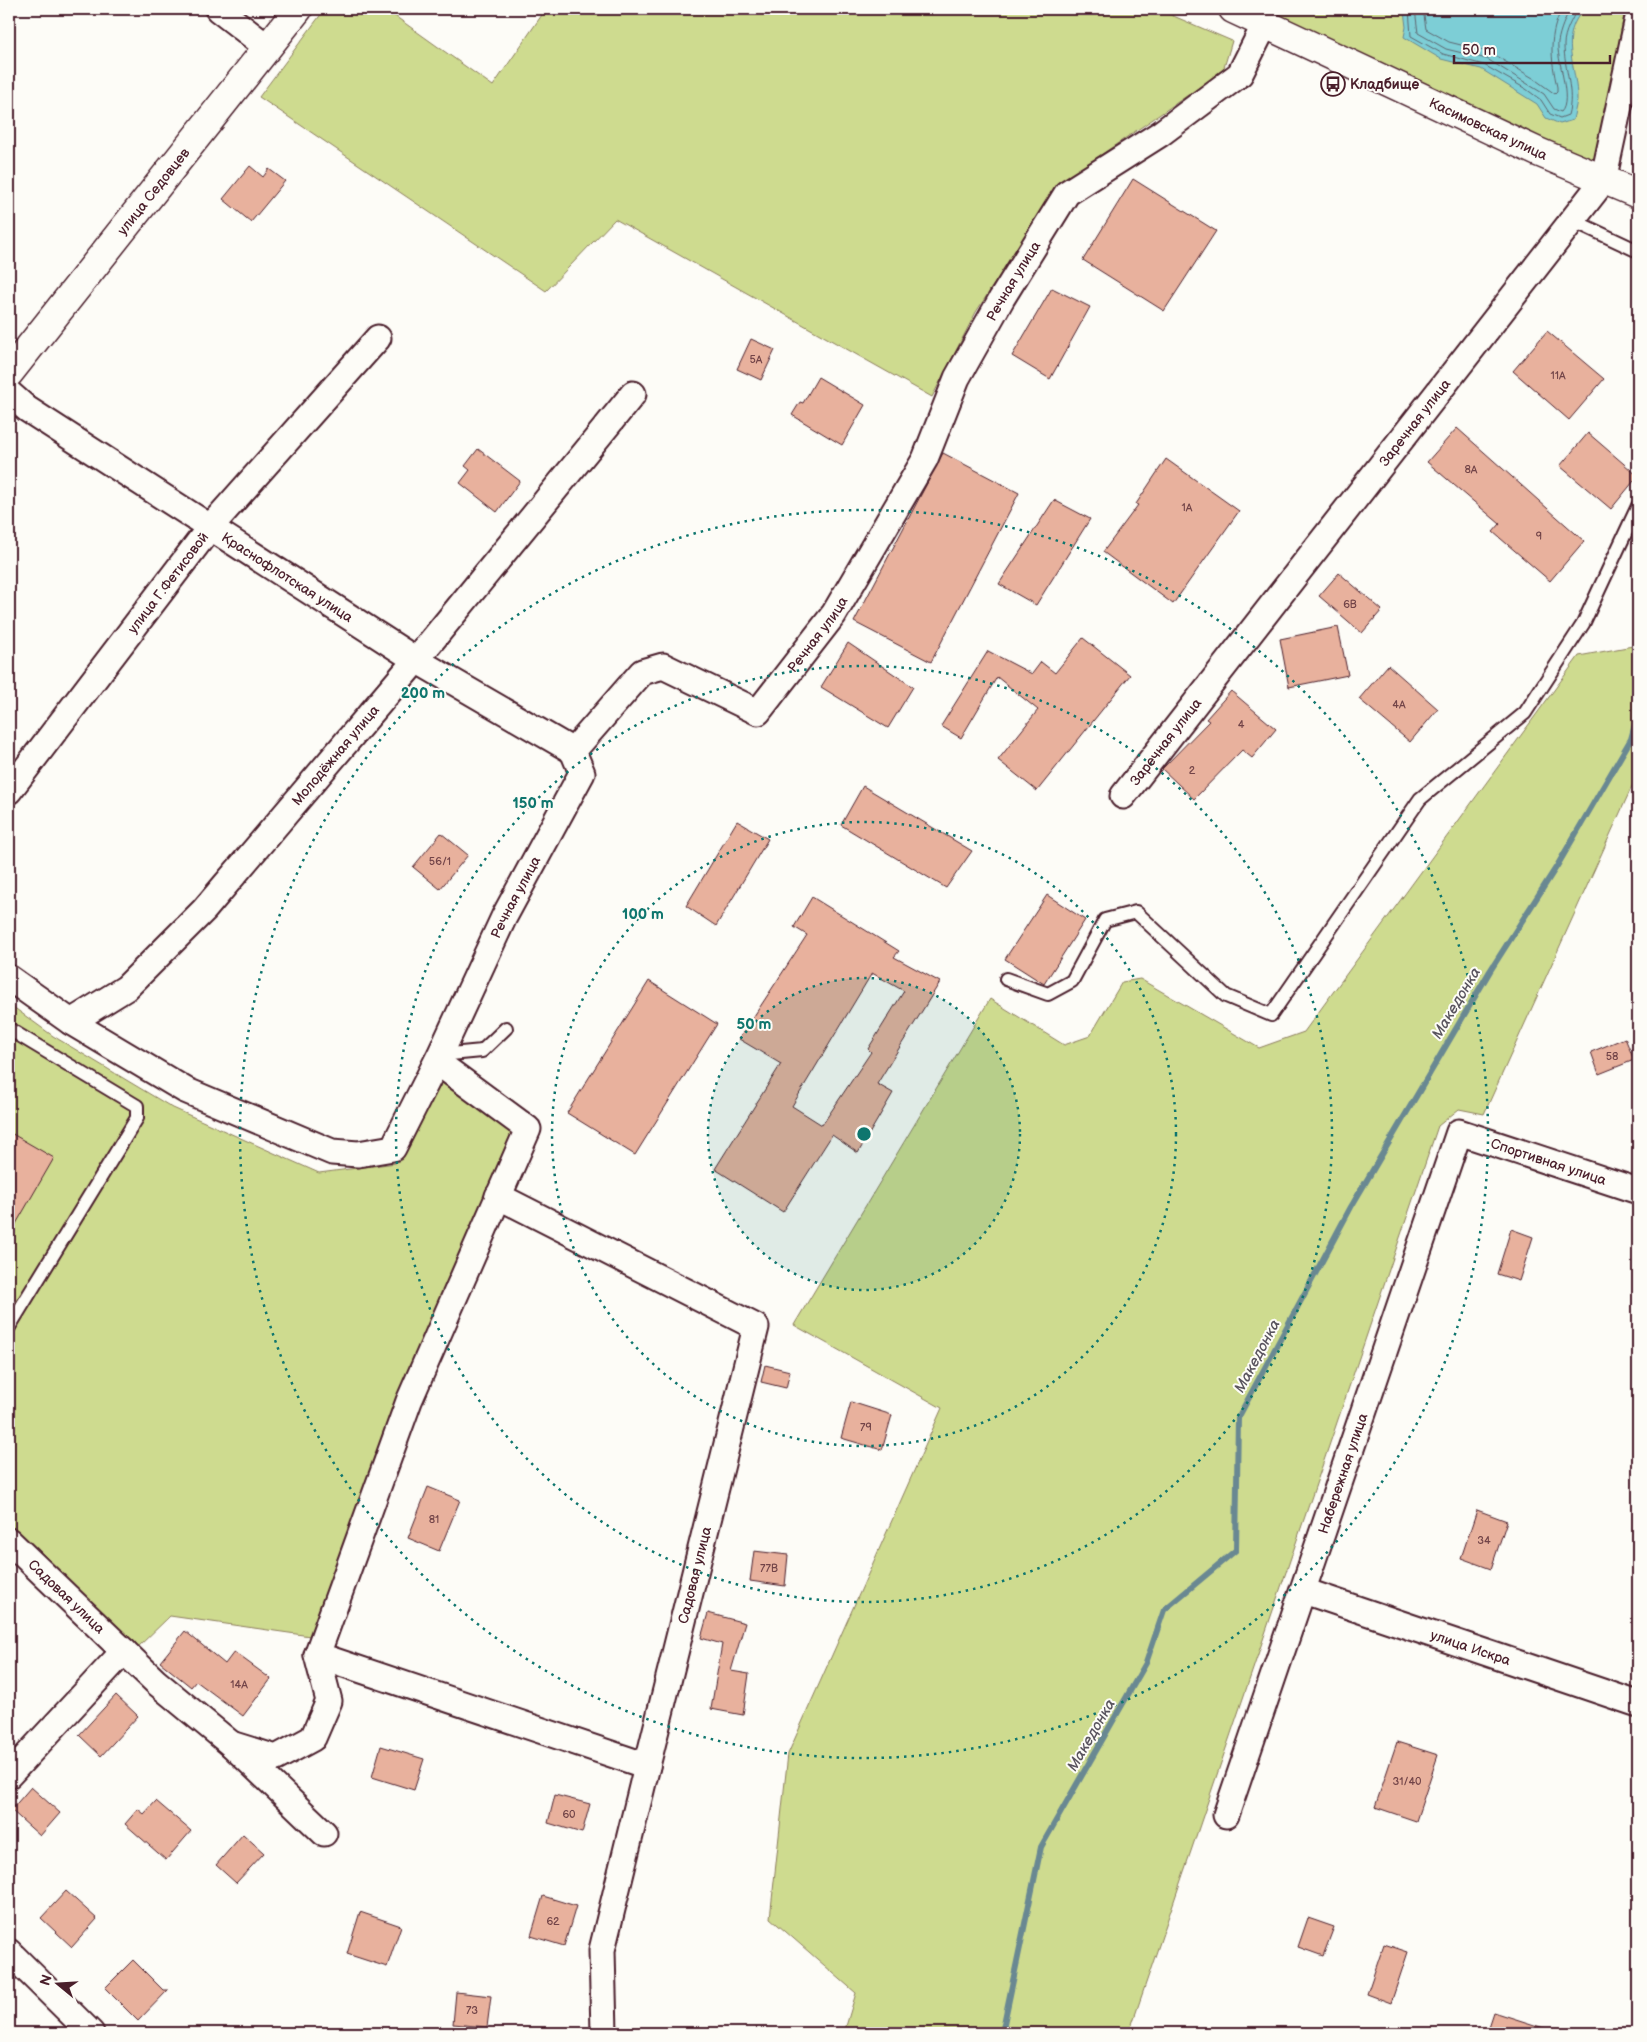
<svg xmlns="http://www.w3.org/2000/svg" width="1647" height="2042" font-family="'Balsamiq Sans',sans-serif">
  <rect width="100%" height="100%" fill="#fdfcf7"/>
  <filter id="ink" filterUnits="userSpaceOnUse"><feTurbulence type="fractalNoise" baseFrequency=".02" numOctaves="2"/><feDisplacementMap in="SourceGraphic" scale="10" xChannelSelector="R" yChannelSelector="G"/><feConvolveMatrix kernelMatrix="1 2 1 2 8 2 1 2 1" color-interpolation-filters="sRGB"/></filter>
  <g filter="url(#ink)">
    <g fill="#cedb8f" stroke="#8c7d5d">
      <polygon points="325,9 385,9 493,86 546,9 1157,9 1232,41 1223,71 1060,183 976,312 932,397 615,219 546,291 259,97"/>
      <polygon points="1264,9 1625,9 1596,167"/>
      <polygon points="1638,645 1638,773 1484,1114 1459,1109 1438,1126 1129,2033 844,2033 856,1993 770,1918 788,1754 942,1408 794,1325 990,999 1064,1045 1090,1036 1122,982 1140,979 1259,1048 1304,1032 1579,656"/>
      <polygon points="9,1004 53,1036 173,1108 319,1173 396,1163 443,1081 513,1132 424,1335 310,1636 170,1616 137,1648 9,1530"/>
    </g>
    <path fill="#7dced6" stroke="#698892" d="M1400,9H1585C1557,34 1578,70 1577,100C1576,107 1574,114 1573,120L1560,124L1546,118L1537,104L1481,69L1441,59L1404,37L1406,27L1404,11Z"/>
    <g fill="none" stroke-linecap="round" stroke-linejoin="round">
      <g stroke="#5e656f" stroke-width="1">
        <path d="M1409,9L1411,36L1443,54L1484,65L1526,89L1541,100L1550,114L1560,118L1568,115C1575,91 1564,70 1564,45C1564,32 1572,20 1577,9"/>
        <path d="M1415,9L1418,33L1446,49L1487,59L1544,94L1554,109L1561,112C1573,100 1556,59 1558,42C1560,30 1565,19 1570,9"/>
        <path d="M1423,9L1426,29L1449,42L1489,52L1533,78L1555,94L1557,92V87C1551,59 1548,35 1562,9"/>
      </g>
      <polyline stroke="#698892" stroke-width="6" points="1002,2033 1041,1847 1146,1663 1164,1610 1236,1550 1238,1418 1351,1207 1490,971 1557,866 1631,739 1638,714"/>
    </g>
    <g fill="#e8b19d" stroke="#4a1f2b" fill-rule="evenodd">
      <polygon points="250,166 263,177 269,169 285,181 251,222 223,199"/>
      <polygon points="1133,179 1216,231 1164,311 1083,260"/>
      <polygon points="1052,288 1090,307 1050,379 1012,356"/>
      <polygon points="1547,331 1604,379 1569,420 1513,371"/>
      <polygon points="751,339 775,350 761,380 737,369"/>
      <polygon points="818,377 865,405 842,445 792,415 800,402 803,403"/>
      <polygon points="1457,428 1584,541 1550,581 1493,532 1500,524 1427,462"/>
      <polygon points="1588,433 1638,476 1611,509 1560,466"/>
      <polygon points="478,449 520,481 497,512 460,483 470,470 465,466"/>
      <polygon points="943,453 1019,493 931,662 854,622"/>
      <polygon points="1166,459 1239,511 1173,604 1103,552 1138,505 1136,504"/>
      <polygon points="1054,500 1090,519 1036,605 999,584"/>
      <polygon points="1339,573 1382,610 1362,633 1319,596"/>
      <polygon points="1338,627 1348,675 1289,687 1280,639"/>
      <polygon points="1083,638 1130,675 1037,791 998,760 1038,710 997,677 961,738 941,726 988,651 1032,674 1041,662 1055,673"/>
      <polygon points="848,643 913,687 888,728 821,687"/>
      <polygon points="1388,665 1438,709 1410,742 1359,699"/>
      <polygon points="1231,691 1276,729 1252,758 1242,750 1194,799 1162,769 1209,721 1206,719"/>
      <polygon points="863,786 972,851 946,888 841,825"/>
      <polygon points="737,821 768,839 716,926 686,906"/>
      <polygon points="441,833 468,855 440,889 413,867"/>
      <polygon points="1047,895 1085,920 1044,984 1005,959"/>
      <path d="M812,897L899,951L894,957L940,982L877,1084L893,1093L858,1153L832,1135L783,1212L715,1169L781,1064L739,1039L807,935L794,927ZM872,973L904,991L868,1049L871,1052L822,1125L792,1106Z"/>
      <polygon points="649,981 717,1024 635,1155 567,1113"/>
      <polygon points="1625,1038 1634,1060 1599,1074 1591,1052"/>
      <polygon points="9,1132 54,1158 9,1236"/>
      <polygon points="1511,1229 1533,1237 1519,1281 1497,1274"/>
      <polygon points="765,1365 790,1371 786,1388 761,1382"/>
      <polygon points="851,1402 892,1415 882,1450 841,1438"/>
      <polygon points="428,1487 460,1500 439,1551 408,1538"/>
      <polygon points="1477,1510 1507,1521 1491,1569 1461,1558"/>
      <polygon points="754,1551 788,1555 785,1586 750,1581"/>
      <polygon points="708,1613 745,1623 731,1671 749,1674 743,1715 711,1709 722,1644 701,1638"/>
      <polygon points="185,1631 225,1664 234,1652 271,1679 243,1716 196,1681 191,1687 160,1662"/>
      <polygon points="116,1695 138,1716 101,1756 79,1735"/>
      <polygon points="1397,1742 1438,1755 1416,1821 1375,1807"/>
      <polygon points="381,1746 424,1759 414,1790 372,1777"/>
      <polygon points="31,1787 60,1813 40,1836 11,1810"/>
      <polygon points="555,1795 590,1804 582,1833 548,1823"/>
      <polygon points="156,1801 191,1831 166,1860 125,1824 138,1809 144,1814"/>
      <polygon points="243,1834 264,1853 236,1883 216,1865"/>
      <polygon points="66,1891 97,1919 72,1947 41,1918"/>
      <polygon points="543,1896 576,1906 564,1946 531,1936"/>
      <polygon points="360,1912 401,1926 387,1967 347,1954"/>
      <polygon points="1308,1918 1334,1927 1323,1956 1298,1947"/>
      <polygon points="1384,1944 1408,1952 1391,2003 1367,1994"/>
      <polygon points="133,1960 163,1990 168,1990 138,2021 105,1988"/>
      <polygon points="456,1992 491,1996 487,2027 453,2024"/>
      <polygon points="1494,2012 1550,2030 1549,2033 1487,2033"/>
    </g>
    <g fill="none" stroke-linecap="round" stroke-linejoin="round">
      <g stroke="#4a1f2b" stroke-width="16">
        <g id="lane">
          <polyline points="1572,220 1638,251"/>
          <polyline points="1006,979 1048,994 1072,981 1105,920 1136,912 1226,996 1271,1015 1420,799 1525,713 1583,624 1638,506"/>
          <polyline points="9,1029 137,1106 137,1118 9,1327"/>
          <polyline points="440,1055 482,1051 506,1028"/>
        </g>
      </g>
      <g stroke="#4a1f2b" stroke-width="29">
        <g id="street">
          <polyline points="218,9 267,47"/>
          <path id="s1" d="M9,393L27,409L416,660L573,751"/>
          <path id="s2" d="M9,791L211,526L378,338"/>
          <path id="s3" d="M1123,796L1603,181L1638,18"/>
          <path id="s4" d="M9,978L71,1022L185,1090L332,1152L358,1154L393,1148L440,1055L504,917L582,773L573,751L642,672L663,666L758,712L834,614L925,459L957,378L1002,298L1067,193L1160,134L1240,74L1265,24"/>
          <path id="s5" d="M71,1022L126,988L204,910L416,660L633,394"/>
          <path id="s6" d="M9,1541L156,1682L231,1744L324,1833"/>
          <path id="s7" d="M1304,1591L1638,1704"/>
          <path id="s8" d="M317,1655L647,1766L756,1327L498,1196"/>
          <polyline points="231,1744 276,1758 313,1738 329,1701 317,1655 409,1401 528,1129 437,1062"/>
          <polyline points="9,1775 124,1651"/>
          <path id="s9" d="M1226,1815L1459,1132L1638,1191"/>
          <polyline points="9,1952 91,2033"/>
          <polyline points="604,2033 602,1950 647,1766"/>
        </g>
      </g>
      <g stroke="#4a1f2b" stroke-width="31">
        <g id="secondary">
          <path id="s10" d="M1233,9L1538,152L1638,194"/>
          <path id="s11" d="M9,373L298,9"/>
        </g>
      </g>
      <use href="#lane" stroke="#fdfcf7" stroke-width="12"/>
      <use href="#street" stroke="#fdfcf7" stroke-width="25"/>
      <use href="#secondary" stroke="#fdfcf7" stroke-width="28"/>
    </g>
  </g>
  <circle cx="864" cy="1134" r="156" fill="#0f766e" fill-opacity=".12"/>
  <g fill="none" stroke="#0f766e" stroke-width="2.5" stroke-dasharray="2.5 5">
    <circle cx="864" cy="1134" r="156"/>
    <circle cx="864" cy="1134" r="312"/>
    <circle cx="864" cy="1134" r="468"/>
    <circle cx="864" cy="1134" r="624"/>
  </g>
  <defs>
    <g id="bus-ring" transform="scale(1.25)"><circle r="9.5" fill="#fdfcf7" stroke="#4a1f2b" stroke-width="1.5"/><path d="M-5-6H5V4H4V6H2V4H-2V6H-4V4H-5ZM-3.5-4V0h7V-4ZM-3.5 1.2v1.5H-2V1.2ZM2 1.2v1.5H3.5V1.2Z" fill="#4a1f2b"/></g>
  </defs>
  <g fill-rule="evenodd">
    <use href="#bus-ring" x="1333" y="84"/>
  </g>
  <g text-anchor="middle" stroke-width="4" stroke-linejoin="round" paint-order="stroke">
    <g font-size="11" fill="#724448">
      <text x="756" y="363">5А</text>
      <text x="1558" y="379">11А</text>
      <text x="1471" y="473">8А</text>
      <text x="1187" y="511">1А</text>
      <text x="1539" y="540">9</text>
      <text x="1350" y="608">6В</text>
      <text x="1399" y="708">4А</text>
      <text x="1241" y="728">4</text>
      <text x="1192" y="774">2</text>
      <text x="440" y="865">56/1</text>
      <text x="1612" y="1060">58</text>
      <text x="866" y="1431">79</text>
      <text x="434" y="1523">81</text>
      <text x="1484" y="1544">34</text>
      <text x="769" y="1572">77В</text>
      <text x="239" y="1688">14А</text>
      <text x="1407" y="1785">31/40</text>
      <text x="569" y="1818">60</text>
      <text x="553" y="1925">62</text>
      <text x="472" y="2014">73</text>
    </g>
    <g font-size="14" font-weight="bold" fill="#4a1f2b" stroke="#fdfcf7" text-anchor="start">
      <text x="1350" y="89">Кладбище</text>
    </g>
    <g font-size="14" fill="#4a1f2b" stroke="#fdfcf7">
      <text dy="5" stroke="none"><textPath href="#s10" startOffset="282">Касимовская улица</textPath></text>
      <text dy="5" stroke="none"><textPath href="#s11" startOffset="232">улица Седовцев</textPath></text>
      <text dy="5" stroke="none"><textPath href="#s4" startOffset="1609">Речная улица</textPath></text>
      <text dy="5" stroke="none"><textPath href="#s3" startOffset="474">Заречная улица</textPath></text>
      <text dy="5" stroke="none"><textPath href="#s1" startOffset="334">Краснофлотская улица</textPath></text>
      <text dy="5" stroke="none"><textPath href="#s2" startOffset="262">улица Г.Фетисовой</textPath></text>
      <text dy="5" stroke="none"><textPath href="#s4" startOffset="1204">Речная улица</textPath></text>
      <text dy="5" stroke="none"><textPath href="#s3" startOffset="69">Заречная улица</textPath></text>
      <text dy="5" stroke="none"><textPath href="#s5" startOffset="378">Молодёжная улица</textPath></text>
      <text dy="5" stroke="none"><textPath href="#s4" startOffset="709">Речная улица</textPath></text>
      <text dy="5" stroke="none"><textPath href="#s9" startOffset="816">Спортивная улица</textPath></text>
      <text dy="5" stroke="none"><textPath href="#s9" startOffset="361">Набережная улица</textPath></text>
      <text dy="5" stroke="none"><textPath href="#s8" startOffset="545">Садовая улица</textPath></text>
      <text dy="5" stroke="none"><textPath href="#s6" startOffset="80">Садовая улица</textPath></text>
      <text dy="5" stroke="none"><textPath href="#s7" startOffset="176">улица Искра</textPath></text>
    </g>
    <g font-size="15" font-style="italic" fill="#59545e" stroke="#fdfcf7">
      <text transform="translate(1456 1003) rotate(-59)" y="5">Македонка</text>
      <text transform="translate(1257 1356) rotate(-62)" y="5">Македонка</text>
      <text transform="translate(1091 1735) rotate(-60)" y="5">Македонка</text>
    </g>
  </g>
  <circle cx="864" cy="1134" r="8" fill="#0f766e" stroke="#fdfcf7" stroke-width="2.5"/>
  <g font-size="15" text-anchor="middle" font-weight="bold" fill="#0f766e" stroke="#fdfcf7" stroke-width="4" stroke-linejoin="round" paint-order="stroke">
    <text x="423" y="698">200 m</text>
    <text x="533" y="808">150 m</text>
    <text x="643" y="919">100 m</text>
    <text x="754" y="1029">50 m</text>
  </g>
  <rect width="1647" height="2042" fill="none" stroke="#fdfcf7" stroke-width="30"/>
  <rect x="15" y="15" width="1617" height="2012" fill="none" stroke="#4a1f2b" stroke-width="2" filter="url(#ink)"/>
  <g transform="translate(58 1984) rotate(288)" stroke="#fdfcf7" stroke-width="4" paint-order="stroke">
  <path d="M0-4L9 19L0 12L-9 19Z" fill="#4a1f2b"/>
  <text y="-8" font-size="14" font-weight="bold" text-anchor="middle" fill="#4a1f2b">N</text>
  </g>
  <path d="M1454 55v8h156v-8" fill="none" stroke="#4a1f2b" stroke-width="2.5"/>
  <text x="1462" y="55" font-size="15" fill="#4a1f2b" stroke="#fdfcf7" stroke-width="4" paint-order="stroke">50 m</text>
</svg>
